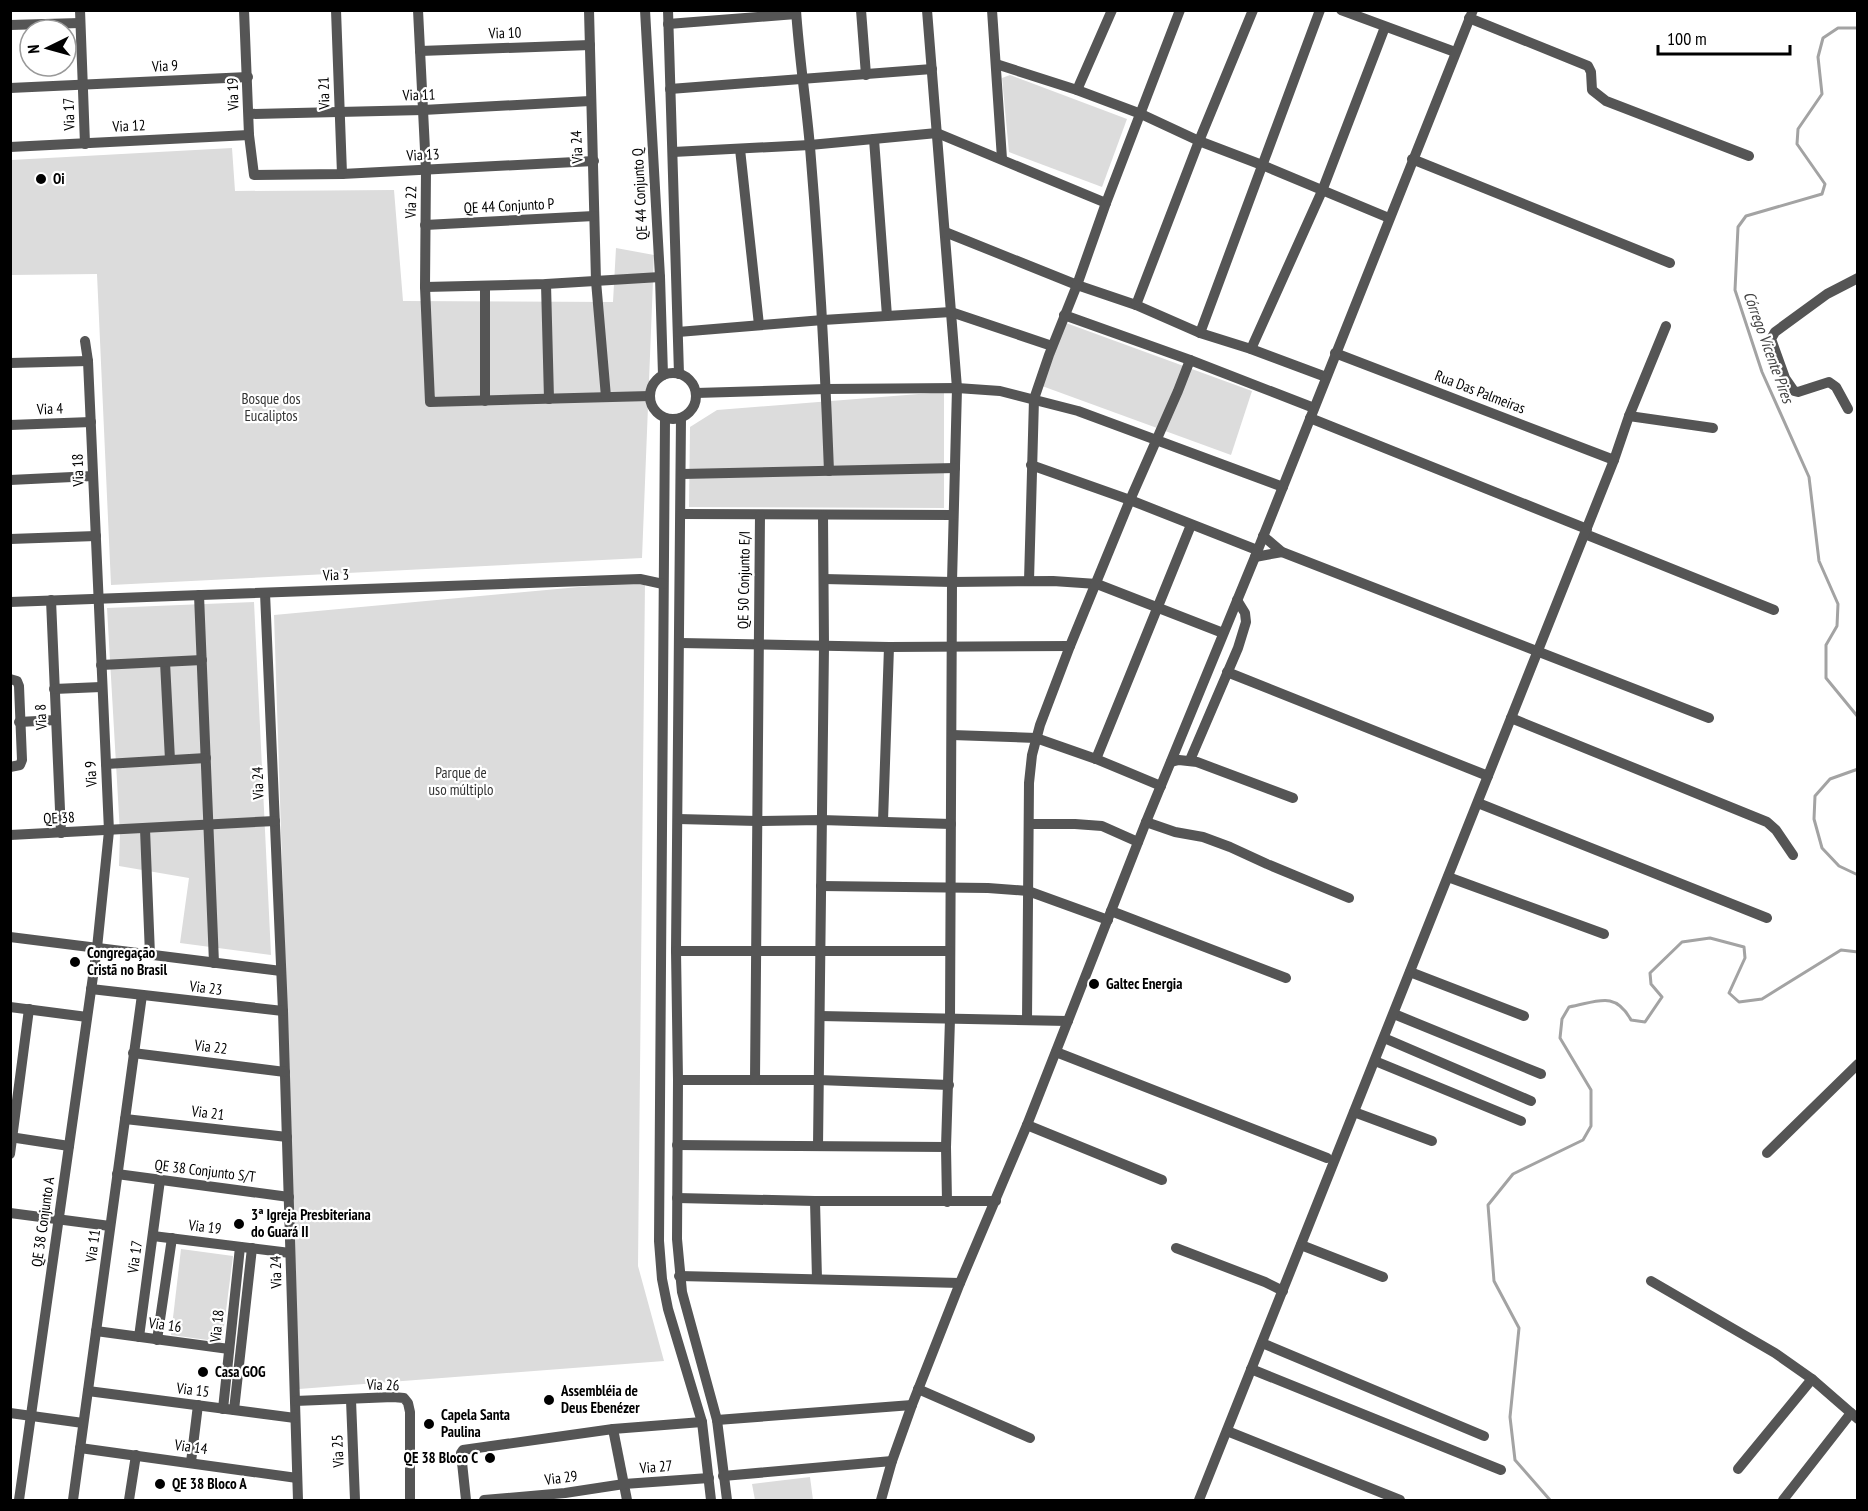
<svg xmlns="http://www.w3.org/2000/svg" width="1868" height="1511" font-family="'PT Sans Narrow',sans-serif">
  <rect width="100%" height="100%" fill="#fff"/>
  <g fill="#dcdcdc">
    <polygon points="1010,75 1127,119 1102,187 1009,152 1002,78"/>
    <polygon points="232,148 235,191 394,190 403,301 613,302 616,248 654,255 642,558 111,585 97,274 11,275 11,160"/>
    <polygon points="1066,323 1252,391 1231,455 1042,386"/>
    <polygon points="944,392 944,508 689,507 690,427 717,410"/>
    <polygon points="645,581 638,1266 664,1361 299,1389 274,615"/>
    <polygon points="254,602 271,955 180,943 189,878 119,866 120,833 107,608"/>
    <polygon points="181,1249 233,1256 222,1342 171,1335"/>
    <polygon points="810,1477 813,1500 755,1500 752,1484"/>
  </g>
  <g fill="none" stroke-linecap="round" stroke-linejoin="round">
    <g stroke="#a3a3a3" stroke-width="3">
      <polyline points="1858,28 1838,28 1823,38 1818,57 1822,94 1798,129 1797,144 1825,184 1822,194 1746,216 1738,227 1735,290 1762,372 1809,477 1819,561 1838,604 1837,626 1826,645 1826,678 1858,717"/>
      <polyline points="1858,769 1830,779 1815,796 1814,819 1822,848 1839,866 1858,875"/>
      <path d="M1550,1500L1515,1460L1510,1417L1519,1328L1494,1281L1488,1205L1513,1174L1583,1140L1591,1126V1090L1560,1038L1562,1019L1569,1007C1597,1002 1615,990 1631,1020L1645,1022L1662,997L1651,984L1650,973L1682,942L1710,938L1744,947L1745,958L1729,993L1739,1002L1762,999L1841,950L1858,952"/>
    </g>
    <g stroke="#555" stroke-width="10">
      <polyline points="80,10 85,144"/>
      <polyline points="244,10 249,135 254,175 342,174 594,161"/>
      <polyline points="336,10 342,174"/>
      <polyline points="418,10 426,170 425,287 430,402 650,396"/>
      <polyline points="589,10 596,281 606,397"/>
      <polyline points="645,10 660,277 663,375"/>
      <polyline points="668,10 679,374"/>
      <path d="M796,10C799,56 806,101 810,147C819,255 825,363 829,471"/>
      <polyline points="861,10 866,75"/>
      <polyline points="927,10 957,388 952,582 950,1019 946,1147 947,1202"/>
      <polyline points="992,10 1002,159"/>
      <polyline points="1341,10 1455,52"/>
      <polyline points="1469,18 1588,66 1591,72 1592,90 1606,101 1749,156"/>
      <polyline points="668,24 796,14"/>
      <polyline points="10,25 80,23"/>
      <polyline points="420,51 590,45"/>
      <polyline points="996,64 1077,90 1141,114 1199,141 1262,165 1389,218"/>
      <polyline points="10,88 248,77"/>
      <polyline points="670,89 932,69"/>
      <polyline points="1077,90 1112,10"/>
      <polyline points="249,114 423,110 590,101"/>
      <polyline points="874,139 887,316"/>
      <polyline points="10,147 249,135"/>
      <polyline points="740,149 759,325"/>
      <polyline points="673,152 810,145 937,133 1106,203"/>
      <polyline points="1412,159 1670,263"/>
      <polyline points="425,225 594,216"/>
      <polyline points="945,232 1077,285 1136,305 1200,333 1251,349 1326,377"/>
      <polyline points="546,284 549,399"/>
      <polyline points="485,286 485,401"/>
      <polyline points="425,287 546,284 660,277"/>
      <polyline points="1136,305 1199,141 1253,10"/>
      <polyline points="1064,315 1190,360 1314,408"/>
      <polyline points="678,332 823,320 951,312 1052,346"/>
      <polyline points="1200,333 1320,10"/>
      <polyline points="1251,349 1322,191 1385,27"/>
      <polyline points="1335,353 1614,460"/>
      <polyline points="10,363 88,361"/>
      <circle cx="673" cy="396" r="23"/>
      <polyline points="696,393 826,389 957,388 1000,391 1078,411 1283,487"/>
      <polyline points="1848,409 1836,387 1829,382 1798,392 1794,391 1785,378 1771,339 1775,332 1827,294 1858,278"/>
      <polyline points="1629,416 1713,428"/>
      <polyline points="665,418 659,1241 662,1279 668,1309 702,1422 711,1500"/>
      <polyline points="681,418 676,951 678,1080 677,1239 682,1292 717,1420 727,1500"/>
      <polyline points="1310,418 1587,529"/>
      <polyline points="10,425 91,422"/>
      <polyline points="1031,465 1130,500 1257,550"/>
      <polyline points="682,474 955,468"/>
      <polyline points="10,480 93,476"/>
      <polyline points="681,514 953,515"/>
      <polyline points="1585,534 1774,610"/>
      <polyline points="1263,536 1282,552 1709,718"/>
      <polyline points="10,539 96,536"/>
      <polyline points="1255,557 1282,552"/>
      <polyline points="824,579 952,582 1053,581 1097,584 1223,633"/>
      <polyline points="1029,581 1034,399 1049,355 1077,285 1106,203 1180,10"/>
      <polyline points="265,593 283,1011 298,1500"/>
      <polyline points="199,595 214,963"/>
      <polyline points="51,600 61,833"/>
      <polyline points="10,602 640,579 663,584"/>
      <polyline points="680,643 889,647 1070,646"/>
      <polyline points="165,662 170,760"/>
      <polyline points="101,665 202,660"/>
      <polyline points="1227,672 1488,776"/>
      <polyline points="10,679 17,681 19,686 22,760 20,765 10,767"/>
      <polyline points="54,689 101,687"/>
      <polyline points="1511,718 1767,822 1776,830 1793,855"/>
      <polyline points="19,722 56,720"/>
      <polyline points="952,735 1036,738 1096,759 1161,786"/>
      <polyline points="1096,759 1191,525"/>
      <polyline points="1190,760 1238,648 1246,622 1245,613 1237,600"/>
      <polyline points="1171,762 1179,760 1197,762 1293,798"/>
      <polyline points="106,764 206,758"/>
      <polyline points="1478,803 1767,918"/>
      <polyline points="678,819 757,821 821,820 951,824"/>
      <polyline points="883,821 889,647"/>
      <polyline points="1146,822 1175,832 1203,837 1230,847 1267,864 1349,898"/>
      <polyline points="1029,824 1075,824 1102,826 1138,842"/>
      <polyline points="145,829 150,955"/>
      <polyline points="10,835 275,821"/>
      <polyline points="1448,877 1604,934"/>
      <polyline points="821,886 988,888 1028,891 1108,920"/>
      <polyline points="1111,911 1286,978"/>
      <polyline points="10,937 281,971"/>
      <polyline points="676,951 950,951"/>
      <polyline points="1410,972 1524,1016"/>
      <polyline points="91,989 283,1011"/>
      <polyline points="10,1007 87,1017"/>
      <polyline points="1394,1014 1541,1074"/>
      <polyline points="820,1016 1068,1021"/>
      <polyline points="1027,1020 1029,783 1032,755 1040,725 1070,646 1130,500 1178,391 1190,360"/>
      <polyline points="1384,1038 1531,1101"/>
      <polyline points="1056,1052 1327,1158"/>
      <polyline points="133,1053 285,1072"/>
      <polyline points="1375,1061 1521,1121"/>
      <polyline points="678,1080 819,1080 949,1085"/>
      <polyline points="755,1080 760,515"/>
      <polyline points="1354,1112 1432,1141"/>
      <polyline points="125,1119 287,1137"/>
      <polyline points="1027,1125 1162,1180"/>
      <polyline points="10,1137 69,1146"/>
      <polyline points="677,1145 946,1147"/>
      <polyline points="818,1146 824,646 823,515"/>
      <polyline points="1767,1153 1858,1064"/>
      <polyline points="10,1154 29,1009"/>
      <polyline points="117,1174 289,1197"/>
      <polyline points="677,1198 815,1201 996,1201"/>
      <polyline points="815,1201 817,1279"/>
      <polyline points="10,1213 110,1226"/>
      <polyline points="153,1236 290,1253"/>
      <polyline points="1301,1245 1383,1277"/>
      <polyline points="1176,1248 1265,1282 1283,1291"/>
      <polyline points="679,1276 960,1283"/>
      <polyline points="1651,1281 1775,1353 1812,1379 1858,1419"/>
      <polyline points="96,1331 229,1349"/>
      <polyline points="139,1337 160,1180"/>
      <polyline points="157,1340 172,1238"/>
      <polyline points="1262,1343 1484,1436"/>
      <polyline points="1251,1369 1501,1470"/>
      <polyline points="918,1389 1030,1438"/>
      <polyline points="88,1391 295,1418"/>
      <polyline points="351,1400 355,1500"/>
      <polyline points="295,1401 393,1397 404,1398 408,1403 410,1412 410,1500"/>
      <polyline points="223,1409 240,1247"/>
      <polyline points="234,1410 252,1248"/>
      <polyline points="10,1413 83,1423"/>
      <polyline points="717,1420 912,1405"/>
      <polyline points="613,1429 627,1500"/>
      <polyline points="1227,1431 1400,1500"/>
      <polyline points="80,1448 297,1478"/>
      <polyline points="191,1462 198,1405"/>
      <polyline points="1738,1469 1812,1379"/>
      <polyline points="723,1476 892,1461"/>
      <polyline points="19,1500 97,948 109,831 88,361 85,341"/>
      <polyline points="73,1500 142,995"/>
      <polyline points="129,1500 136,1455"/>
      <polyline points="466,1500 461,1453 463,1450 613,1429 702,1422"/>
      <polyline points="484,1500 565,1493 624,1484 709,1478"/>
      <polyline points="881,1500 892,1461 912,1405 960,1283 1027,1125 1146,822 1255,557 1473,10"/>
      <polyline points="1199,1500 1614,460 1629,416 1666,326"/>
      <polyline points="1783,1500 1851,1413"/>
    </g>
  </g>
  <g fill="#000" stroke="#fff" stroke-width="2">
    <circle cx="41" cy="179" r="6"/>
    <circle cx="75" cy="962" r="6"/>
    <circle cx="1094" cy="984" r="6"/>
    <circle cx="239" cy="1224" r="6"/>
    <circle cx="203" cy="1372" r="6"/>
    <circle cx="549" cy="1400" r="6"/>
    <circle cx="429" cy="1424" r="6"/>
    <circle cx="490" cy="1458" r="6"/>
    <circle cx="160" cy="1484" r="6"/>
  </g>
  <g text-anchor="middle" stroke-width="4.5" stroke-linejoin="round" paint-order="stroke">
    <g font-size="15" fill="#000" stroke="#fff">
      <text transform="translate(505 33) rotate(-2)" y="5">Via 10</text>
      <text transform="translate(165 66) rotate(-3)" y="5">Via 9</text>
      <text transform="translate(324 93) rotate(-92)" y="5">Via 21</text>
      <text transform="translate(233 94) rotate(-92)" y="5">Via 19</text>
      <text transform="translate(419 95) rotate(-2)" y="5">Via 11</text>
      <text transform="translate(69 114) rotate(-92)" y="5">Via 17</text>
      <text transform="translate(129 126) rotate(-3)" y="5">Via 12</text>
      <text transform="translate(577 147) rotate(-93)" y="5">Via 24</text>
      <text transform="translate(423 155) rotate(-3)" y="5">Via 13</text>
      <text transform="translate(640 194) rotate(-93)" y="5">QE 44 Conjunto Q</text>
      <text transform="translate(411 202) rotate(-89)" y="5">Via 22</text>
      <text transform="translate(509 206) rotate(-3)" y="5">QE 44 Conjunto P</text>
      <text transform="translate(1480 392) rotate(21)" y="5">Rua Das Palmeiras</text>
      <text transform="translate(50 409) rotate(-2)" y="5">Via 4</text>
      <text transform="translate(78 470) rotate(-92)" y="5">Via 18</text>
      <text transform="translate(336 575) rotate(-2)" y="5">Via 3</text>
      <text transform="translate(744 580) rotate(-89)" y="5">QE 50 Conjunto E/I</text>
      <text transform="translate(41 717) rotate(-93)" y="5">Via 8</text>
      <text transform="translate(91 774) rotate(-93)" y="5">Via 9</text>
      <text transform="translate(258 783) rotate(-92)" y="5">Via 24</text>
      <text transform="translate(59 818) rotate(-3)" y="5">QE 38</text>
      <text transform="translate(206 988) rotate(7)" y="5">Via 23</text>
      <text transform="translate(211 1047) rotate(7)" y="5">Via 22</text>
      <text transform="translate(208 1113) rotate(7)" y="5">Via 21</text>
      <text transform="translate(205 1171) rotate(7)" y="5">QE 38 Conjunto S/T</text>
      <text transform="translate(43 1222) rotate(-82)" y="5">QE 38 Conjunto A</text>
      <text transform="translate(205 1227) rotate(7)" y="5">Via 19</text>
      <text transform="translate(93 1246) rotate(-82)" y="5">Via 11</text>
      <text transform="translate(135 1257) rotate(-82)" y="5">Via 17</text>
      <text transform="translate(276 1272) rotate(-92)" y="5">Via 24</text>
      <text transform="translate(165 1325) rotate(8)" y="5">Via 16</text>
      <text transform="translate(217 1326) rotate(-84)" y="5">Via 18</text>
      <text transform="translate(383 1385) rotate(2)" y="5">Via 26</text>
      <text transform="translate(193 1390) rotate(7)" y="5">Via 15</text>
      <text transform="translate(191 1447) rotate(8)" y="5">Via 14</text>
      <text transform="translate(338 1451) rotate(-93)" y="5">Via 25</text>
      <text transform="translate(656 1467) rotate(-4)" y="5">Via 27</text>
      <text transform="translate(561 1478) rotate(-7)" y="5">Via 29</text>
    </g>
    <g font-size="15" font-weight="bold" fill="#000" stroke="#fff" text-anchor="start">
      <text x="53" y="184">Oi</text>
      <text x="87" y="958">Congregação<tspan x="87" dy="17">Cristã no Brasil</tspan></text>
      <text x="1106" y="989">Galtec Energia</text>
      <text x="251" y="1220">3ª Igreja Presbiteriana<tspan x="251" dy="17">do Guará II</tspan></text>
      <text x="215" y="1377">Casa GOG</text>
      <text x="561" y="1396">Assembléia de<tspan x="561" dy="17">Deus Ebenézer</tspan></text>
      <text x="441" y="1420">Capela Santa<tspan x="441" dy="17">Paulina</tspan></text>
      <text x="478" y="1463" text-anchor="end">QE 38 Bloco C</text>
      <text x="172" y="1489">QE 38 Bloco A</text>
    </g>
    <g font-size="15" fill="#333" stroke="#fff">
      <text x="271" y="404">Bosque dos<tspan x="271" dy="17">Eucaliptos</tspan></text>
      <text x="461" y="778">Parque de<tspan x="461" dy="17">uso múltiplo</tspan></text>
    </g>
    <g font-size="16" font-style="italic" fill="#444" stroke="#fff">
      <text transform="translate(1769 347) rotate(70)" y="6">Córrego Vicente Pires</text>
    </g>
  </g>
  <rect width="1868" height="1511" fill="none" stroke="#000000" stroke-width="24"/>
  <g transform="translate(48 48) rotate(265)"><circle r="28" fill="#ffffff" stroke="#999999" stroke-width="1.5"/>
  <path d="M0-4.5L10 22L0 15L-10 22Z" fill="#000000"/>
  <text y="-9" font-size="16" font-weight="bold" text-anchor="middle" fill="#000000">N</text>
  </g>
  <path d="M1658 45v9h132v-9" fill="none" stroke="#000000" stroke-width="3"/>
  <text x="1667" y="45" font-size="18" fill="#000000" stroke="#ffffff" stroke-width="4.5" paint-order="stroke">100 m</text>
</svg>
